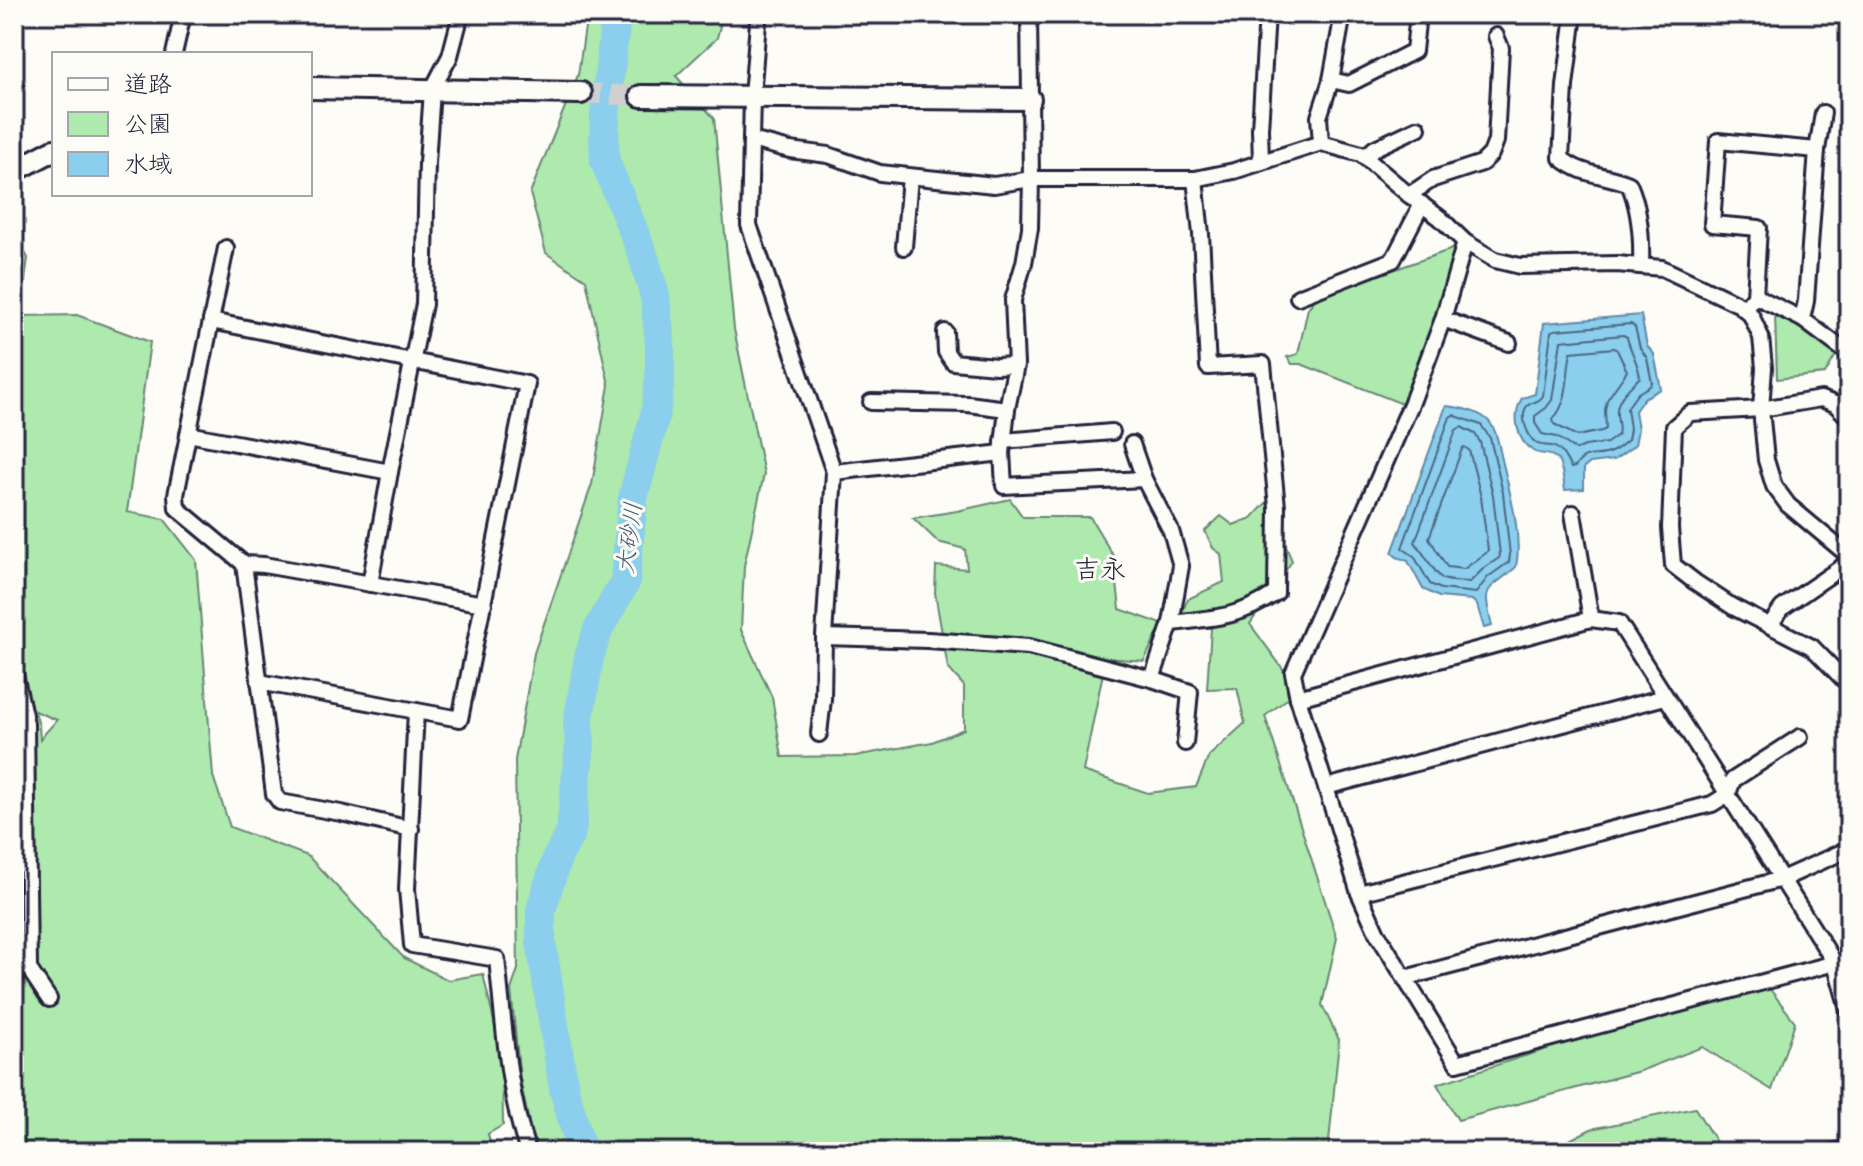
<svg xmlns="http://www.w3.org/2000/svg" width="1863" height="1166" font-family="'Patrick Hand','Klee One',sans-serif">
  <rect width="100%" height="100%" fill="#fdfcf7"/>
  <filter id="ink" filterUnits="userSpaceOnUse"><feTurbulence type="fractalNoise" baseFrequency=".0125" numOctaves="2"/><feDisplacementMap in="SourceGraphic" scale="16" xChannelSelector="R" yChannelSelector="G"/><feConvolveMatrix kernelMatrix="1 2 1 2 8 2 1 2 1" color-interpolation-filters="sRGB"/></filter>
  <g filter="url(#ink)">
    <g fill="#aee9ae" stroke="#688674" stroke-width="2" fill-rule="evenodd">
      <polygon points="587,14 727,14 721,22 717,38 676,76 714,118 734,329 764,474 744,566 741,630 772,697 782,757 855,756 932,742 964,729 964,686 948,668 935,593 936,566 967,569 965,549 938,542 913,518 957,511 1010,499 1023,517 1090,517 1114,557 1120,609 1162,624 1144,661 1106,658 1083,771 1148,793 1196,787 1209,756 1245,723 1237,688 1207,689 1211,628 1181,614 1188,599 1224,582 1221,554 1213,548 1205,531 1221,516 1233,525 1252,518 1268,501 1292,561 1250,624 1283,669 1291,696 1265,716 1337,938 1322,1005 1339,1040 1328,1152 535,1152 520,1079 511,990 518,969 515,760 534,653 592,484 609,385 586,280 546,253 530,193 578,75"/>
      <path d="M14,234L28,258L20,316L77,315L150,342L127,512L164,519L196,560L213,776L230,827L308,856L404,958L448,980L483,974L502,1056L503,1125L488,1134L492,1152H14ZM35,711L57,720L40,739L39,726Z"/>
      <polygon points="1458,247 1405,405 1301,364 1292,364 1287,357 1298,354 1308,308 1317,297"/>
      <polygon points="1775,314 1840,348 1825,374 1777,379"/>
      <polygon points="1763,980 1795,1022 1772,1090 1702,1047 1640,1071 1458,1120 1437,1084"/>
      <polygon points="1695,1108 1722,1152 1546,1152 1591,1129"/>
    </g>
    <g fill="#8bceed" stroke="#6189a6" stroke-width="2">
      <path d="M1641,315L1647,346L1654,354L1661,389L1644,398L1635,411L1638,429L1635,445L1614,460L1590,463L1584,468V489L1565,490C1563,480 1563,466 1557,459C1549,451 1541,456 1533,451C1516,440 1512,415 1522,398L1535,394L1544,323Z"/>
      <path d="M1446,406C1460,407 1483,412 1491,424C1498,434 1498,444 1501,455C1508,487 1523,534 1516,567C1487,593 1481,583 1492,626L1484,628L1477,605L1472,600L1439,597L1423,589L1408,561L1397,557L1392,553Z"/>
    </g>
    <g fill="none" stroke-linecap="round" stroke-linejoin="round">
      <g stroke="#4c6782" stroke-width="2">
        <path d="M1631,324L1635,327L1640,348L1647,358L1652,383L1650,386L1638,393L1627,408L1630,429L1628,440C1623,444 1617,450 1611,452C1595,459 1586,450 1575,467L1571,468C1566,460 1564,452 1555,447C1549,444 1541,447 1536,443C1528,437 1519,416 1527,406C1532,401 1537,404 1543,396L1551,332L1554,330Z"/>
        <path d="M1623,335L1627,337C1630,351 1638,362 1640,377C1631,387 1615,398 1617,415C1618,423 1620,427 1618,435L1607,443L1585,446L1576,450L1557,437L1542,434L1535,423V416L1546,408L1552,400L1561,341Z"/>
        <path d="M1614,348L1617,350L1627,371L1607,400L1605,410L1606,429L1602,431L1577,436L1554,424L1553,419C1570,400 1566,375 1571,352Z"/>
        <polygon points="1453,415 1481,425 1490,438 1503,493 1510,555 1509,562 1488,577 1476,593 1441,589 1430,584 1414,556 1402,548 1450,417"/>
        <path d="M1461,427L1475,434L1480,442L1493,495L1500,555L1499,558L1483,569L1470,582C1462,581 1451,582 1443,579C1437,577 1421,549 1415,542L1456,430Z"/>
        <polygon points="1464,447 1469,450 1481,497 1488,550 1486,553 1464,569 1447,567 1429,538 1462,449"/>
      </g>
      <polyline stroke="#8bceed" stroke-width="30" points="582,1152 564,1089 541,942 541,910 557,858 571,832 580,744 578,724 589,657 598,630 625,582 633,498 655,415 660,380 660,343 655,296 643,255 605,161 604,140 605,115 616,14"/>
      <polyline stroke="#d1d0d1" stroke-width="20" stroke-dasharray="20 10" stroke-linecap="butt" points="581,93 641,96"/>
      <g stroke="#22223b" stroke-width="20">
        <g id="street">
          <polyline points="1029,14 1031,179 1030,228 1024,263 1013,300 1016,365 1007,409 1002,453 1004,486 1144,479 1171,531 1181,566 1171,623"/>
          <path d="M1574,14L1565,86L1561,158C1582,176 1605,174 1629,184C1640,209 1642,239 1641,266"/>
          <polyline points="758,22 752,97 749,225 834,472 824,637 928,640 1029,647 1152,679"/>
          <polyline points="174,54 183,14"/>
          <polyline points="1331,80 1349,84 1414,51 1418,14"/>
          <polyline points="751,140 790,150 828,155 880,173 994,185 1031,179 1195,179 1234,171 1321,143 1361,154 1409,195 1440,218 1465,242 1495,260 1520,266 1617,264 1662,268 1740,305 1751,315 1761,337 1764,368 1761,409 1766,460 1774,486 1788,505 1849,556"/>
          <polyline points="1321,143 1319,117 1331,80 1343,14"/>
          <polyline points="1365,157 1375,148 1418,128"/>
          <polyline points="1261,162 1260,129 1267,14"/>
          <polyline points="1409,195 1433,179 1482,163 1491,154 1496,141 1501,48 1496,36"/>
          <polyline points="1465,242 1443,319 1412,402 1293,673 1298,698 1359,893 1377,933 1457,1063 1835,963"/>
          <polyline points="904,247 910,177"/>
          <polyline points="1755,296 1802,319 1806,301 1817,150 1823,113"/>
          <polyline points="1298,297 1393,260 1422,204"/>
          <polyline points="1744,309 1755,296 1759,228 1712,224 1718,141 1817,150"/>
          <polyline points="1443,319 1509,343"/>
          <polyline points="1802,319 1849,354"/>
          <polyline points="211,321 226,248"/>
          <polyline points="945,332 946,352 953,362 996,366 1016,365"/>
          <polyline points="871,402 968,404 1007,409"/>
          <polyline points="1849,418 1835,404 1821,399 1761,409 1690,413 1674,427 1670,528 1673,565 1695,582 1733,607 1812,647 1849,685"/>
          <polyline points="188,434 390,472"/>
          <polyline points="1003,441 1112,432"/>
          <polyline points="1132,444 1144,479"/>
          <polyline points="834,472 1002,453"/>
          <polyline points="1573,513 1591,619"/>
          <polyline points="244,564 274,794 280,802 341,813 411,829"/>
          <polyline points="370,584 390,472 424,304 427,163 432,90 450,56 461,14"/>
          <polyline points="1770,625 1782,608 1849,562"/>
          <polyline points="14,670 26,724 29,969 49,999"/>
          <polyline points="259,682 460,719 527,384 211,321 176,495 177,508 244,564 264,565 484,604"/>
          <polyline points="1298,698 1591,619 1619,623 1835,963 1849,1012"/>
          <path d="M416,711L407,889L412,945L497,959C504,1024 507,1090 528,1152"/>
          <polyline points="819,734 823,699 824,637"/>
          <path d="M1185,743L1190,692L1152,679L1171,623C1214,618 1239,618 1276,593L1277,507L1263,364L1208,367L1201,234L1195,179"/>
          <polyline points="1326,787 1665,697"/>
          <polyline points="1359,893 1712,804 1728,794 1733,780 1800,737"/>
          <polyline points="1405,978 1782,879 1849,849"/>
          <polyline points="1833,1152 1849,1148"/>
        </g>
      </g>
      <g stroke="#22223b" stroke-width="26">
        <g id="secondary">
          <polyline points="310,88 581,93"/>
          <polyline points="641,96 1030,99"/>
          <polyline points="14,171 54,150"/>
        </g>
      </g>
      <use href="#street" stroke="#fdfcf7" stroke-width="14"/>
      <use href="#secondary" stroke="#fdfcf7" stroke-width="20"/>
    </g>
  </g>
  <g text-anchor="middle" stroke-width="6" stroke-linejoin="round" paint-order="stroke">
    <g font-size="24" font-style="italic" fill="#475e79" stroke="#fdfcf7">
      <text transform="translate(629 538) rotate(-83)" y="8">大砂川</text>
    </g>
    <g font-size="26" fill="#22223b" stroke="#fdfcf7">
      <text x="1100" y="578">吉永</text>
    </g>
  </g>
  <rect width="1863" height="1166" fill="none" stroke="#fdfcf7" stroke-width="48"/>
  <rect x="24" y="24" width="1815" height="1118" fill="none" stroke="#22223b" stroke-width="3" filter="url(#ink)"/>
  <rect x="52" y="52" width="260" height="144" fill="#fdfcf7" stroke="#a5a5ac" stroke-width="2"/>
  <rect x="68" y="78" width="40" height="12" fill="#fdfcf7" stroke="#a5a5ac" stroke-width="2"/>
  <text x="124" y="92" font-size="24" fill="#22223b">道路</text>
  <rect x="68" y="112" width="40" height="24" fill="#aee9ae" stroke="#a5a5ac" stroke-width="2"/>
  <text x="124" y="132" font-size="24" fill="#22223b">公園</text>
  <rect x="68" y="152" width="40" height="24" fill="#8bceed" stroke="#a5a5ac" stroke-width="2"/>
  <text x="124" y="172" font-size="24" fill="#22223b">水域</text>
</svg>
